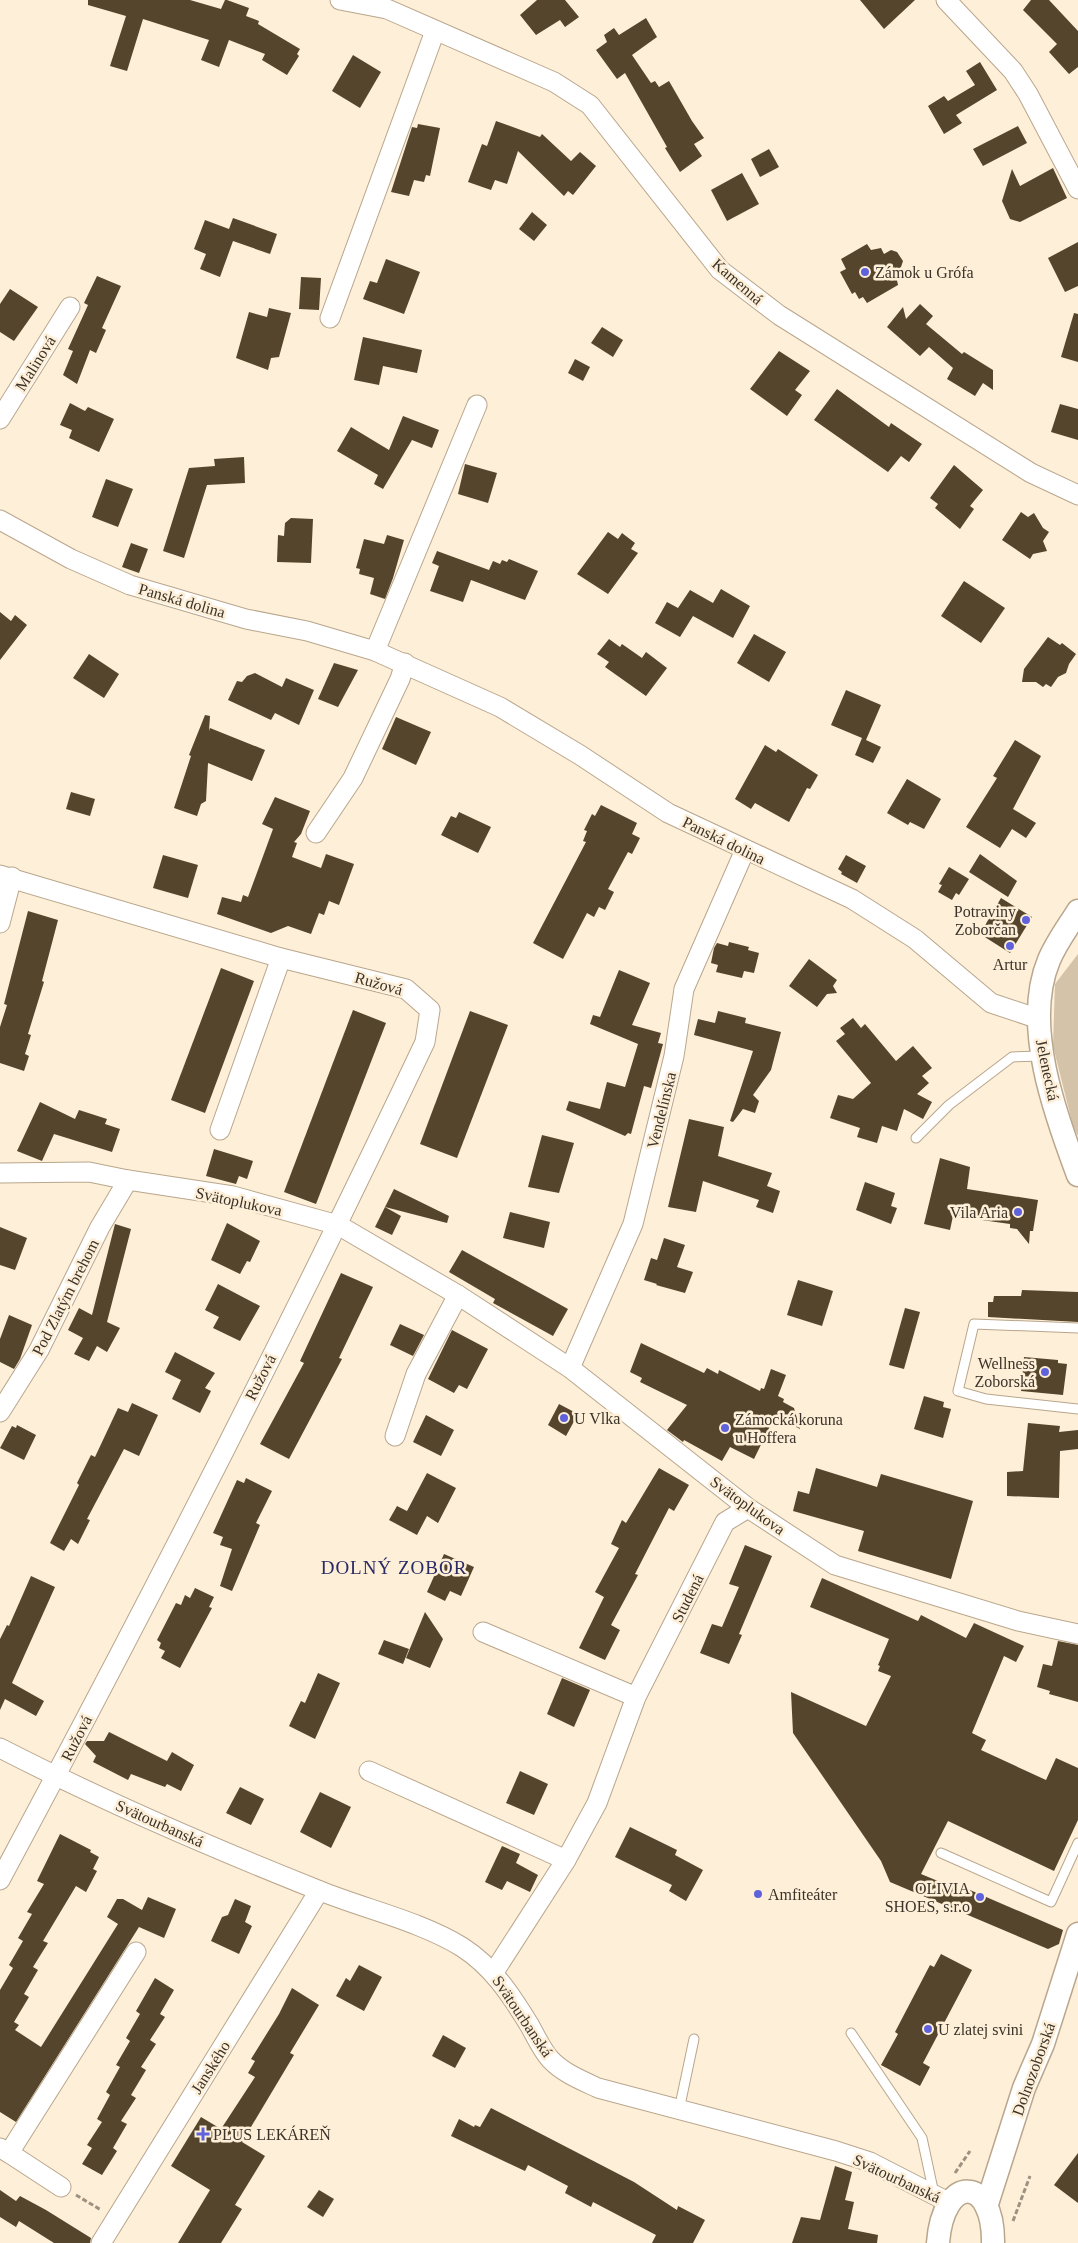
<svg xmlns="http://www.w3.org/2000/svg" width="1078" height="2243" font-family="'Times New Roman',serif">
  <rect width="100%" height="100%" fill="#feefd8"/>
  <polygon fill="#d4c2a9" points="1078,954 1078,1136 1073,1126 1053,1046 1055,984"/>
  <g fill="#55452d">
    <polygon points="88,0 190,0 221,9 225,0 227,0 249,8 246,16 259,21 258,24 300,49 297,54 299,56 287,75 262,60 265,54 229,40 219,67 201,60 209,40 143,19 127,71 110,66 126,16 88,5"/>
    <polygon points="537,0 565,0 579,17 565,27 560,20 536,35 520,15"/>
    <polygon points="860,0 915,0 884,29"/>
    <polygon points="1031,0 1049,0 1078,31 1078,67 1069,74 1049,52 1057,44 1023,10"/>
    <polygon points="646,18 657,37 632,55 651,83 655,81 659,87 669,81 692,121 704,138 694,144 702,156 680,172 665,148 667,147 625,73 617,79 596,50 607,42 604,35 614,28 619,35"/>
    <polygon points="353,55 381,72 360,108 332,91"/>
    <polygon points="980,62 997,90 956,115 962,123 944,134 928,106 944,96 948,101 975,85 966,71"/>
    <polygon points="496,121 540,137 542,134 571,161 580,152 596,166 573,195 568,191 564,196 518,151 507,184 495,180 491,190 468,182 482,144 487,146"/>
    <polygon points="418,124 440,128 430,176 426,175 424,182 414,180 409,196 391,192 412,127 417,128"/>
    <polygon points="1018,126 1027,143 983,166 973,149"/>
    <polygon points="769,149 779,167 760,177 751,159"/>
    <polygon points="1053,168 1067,198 1020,222 1010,219 1002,201 1012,169 1020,186"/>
    <polygon points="742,173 759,204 727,221 711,190"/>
    <polygon points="532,212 547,225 534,241 519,229"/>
    <polygon points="233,218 277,234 270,254 233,241 220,277 200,269 206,254 194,249 205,220 229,229"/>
    <polygon points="1078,242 1078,286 1065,292 1048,258"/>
    <polygon points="867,244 871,250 881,248 884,254 891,250 897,252 903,261 901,267 895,271 898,285 867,303 863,297 859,299 855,292 852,294 840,272 846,269 841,259"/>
    <polygon points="386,259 420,272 404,314 363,299 370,281 377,283"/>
    <polygon points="97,276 121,286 102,328 106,330 96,353 90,350 77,384 63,375 73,351 68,349 88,305 84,303"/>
    <polygon points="301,277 321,278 319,310 299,309"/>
    <polygon points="10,289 38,307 14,341 0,332 0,304"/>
    <polygon points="920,304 933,316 926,324 962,354 964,352 993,370 993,390 983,383 975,396 947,379 953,368 929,347 920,356 887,327 903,307 906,319"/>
    <polygon points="269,308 291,313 279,357 271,358 268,370 236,358 249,312 267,317"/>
    <polygon points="1074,313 1078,314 1078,362 1061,357"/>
    <polygon points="602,327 623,340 613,357 591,343"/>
    <polygon points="363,337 422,350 417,373 383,366 379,385 354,380"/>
    <polygon points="779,351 810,371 795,390 802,395 787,416 750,389"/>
    <polygon points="575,359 590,367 583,381 568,373"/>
    <polygon points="837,389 889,427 891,423 922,444 909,462 901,456 888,472 814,420"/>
    <polygon points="70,403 85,411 88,407 114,419 99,452 69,438 72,430 60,425"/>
    <polygon points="1060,404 1078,409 1078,440 1051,432"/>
    <polygon points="403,416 439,430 432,448 412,440 383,489 374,484 378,475 337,451 351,427 389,450"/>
    <polygon points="244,457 245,483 207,485 184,558 163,551 189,468 215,466 214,459"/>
    <polygon points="465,464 497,473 488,503 458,494"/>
    <polygon points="954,465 983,490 970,506 974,509 960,529 935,508 938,504 930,498"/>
    <polygon points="106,479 133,489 118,527 92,517"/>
    <polygon points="1021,512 1028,517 1034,513 1043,528 1049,532 1043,541 1047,551 1033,554 1030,559 1002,540"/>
    <polygon points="291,518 313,519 311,563 277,562 278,535 284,536 285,523"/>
    <polygon points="608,532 618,539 622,533 635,543 631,549 638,553 608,594 577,574"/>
    <polygon points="387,535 404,540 393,578 385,599 370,594 374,578 359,574 360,569 356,568 364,539 384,544"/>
    <polygon points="131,543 148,549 139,573 122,567"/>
    <polygon points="437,551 489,570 493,561 500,564 502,560 507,562 509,559 538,571 525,600 471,580 463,602 430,591 439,566 432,563"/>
    <polygon points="964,581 1005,608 981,643 941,616"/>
    <polygon points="721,589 750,606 733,638 693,616 680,637 655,623 667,602 678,608 690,590 713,603"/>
    <polygon points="0,612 11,621 15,615 27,625 0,660"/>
    <polygon points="754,634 786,652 769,682 737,663"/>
    <polygon points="1048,637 1060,645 1062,643 1076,654 1069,664 1066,673 1058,677 1051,687 1046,684 1043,687 1036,682 1022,682 1024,669"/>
    <polygon points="609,639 620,647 622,644 642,658 646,652 667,668 646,696 605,667 609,662 597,654"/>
    <polygon points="89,654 119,674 104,698 73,678"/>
    <polygon points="334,663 358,670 338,707 318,699"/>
    <polygon points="255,673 282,687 286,678 314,690 299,725 275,713 271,720 228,700 237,681 242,682 247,676"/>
    <polygon points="846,690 881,705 866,740 881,747 873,763 855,755 862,738 831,725"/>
    <polygon points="205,715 210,716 209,731 210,728 265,750 252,781 208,763 206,801 201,804 197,816 174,808 191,756 189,755"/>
    <polygon points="396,717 431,732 416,765 382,749"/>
    <polygon points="1015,740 1041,756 1013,809 1036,823 1026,838 1012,829 1000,848 966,827 997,778 993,776"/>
    <polygon points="765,745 776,752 778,749 818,775 810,789 807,788 789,822 755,803 751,809 735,799"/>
    <polygon points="907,779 941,799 924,829 910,822 908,825 887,813"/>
    <polygon points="71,792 95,799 90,816 66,809"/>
    <polygon points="275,797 310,811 301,834 294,842 297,843 292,857 321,868 326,854 354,864 339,905 329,901 324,915 319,913 311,934 288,926 271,933 217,914 222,897 241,902 243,895 248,897 273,829 262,824"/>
    <polygon points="601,805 637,823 632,834 640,838 632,854 628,852 608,889 614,892 605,910 599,907 594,917 587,913 563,959 533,943 586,842 583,841 587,831 584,830 592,814 595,816"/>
    <polygon points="459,812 491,827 478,853 441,835 451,816 456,818"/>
    <polygon points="980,854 1017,881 1008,897 969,872"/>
    <polygon points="163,855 198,865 188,898 153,888"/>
    <polygon points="846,855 866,866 857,883 841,874 842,872 838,869"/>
    <polygon points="949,867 969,879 959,895 956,893 952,900 938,892 942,885 939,884"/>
    <polygon points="1001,898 1032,917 1010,953 980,934"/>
    <polygon points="28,911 58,920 42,981 44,982 28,1034 31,1035 25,1054 29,1056 24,1071 0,1063 0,1027 7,1005 4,1004"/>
    <polygon points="729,942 749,947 748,950 759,953 754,973 744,971 742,978 716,972 718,965 711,963 714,948 717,943 728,946"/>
    <polygon points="809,959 837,980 833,986 837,993 827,994 817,1007 789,986"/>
    <polygon points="221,968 254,981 205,1113 171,1100"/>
    <polygon points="619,970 650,983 632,1025 661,1033 658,1043 663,1044 651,1088 644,1086 631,1134 628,1133 625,1136 566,1110 569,1101 600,1109 607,1082 625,1087 638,1044 590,1024 593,1015 600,1017"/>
    <polygon points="353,1010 386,1023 316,1204 284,1192"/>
    <polygon points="470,1011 508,1025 457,1158 420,1144"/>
    <polygon points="718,1011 746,1018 745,1023 781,1032 771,1070 753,1095 759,1101 755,1113 743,1109 733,1122 730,1121 753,1051 694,1035 698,1019 715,1023"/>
    <polygon points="853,1018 861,1028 865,1024 896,1061 913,1046 932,1068 922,1076 929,1083 917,1094 932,1102 923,1119 904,1109 897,1131 882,1126 877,1143 857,1137 860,1128 830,1118 838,1095 853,1099 871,1083 836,1041 845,1034 840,1028"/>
    <polygon points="40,1102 75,1119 79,1110 107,1119 105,1124 120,1129 112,1152 54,1134 42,1161 17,1151"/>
    <polygon points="689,1119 724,1127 718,1156 772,1173 767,1186 780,1191 773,1213 756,1207 759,1200 703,1181 696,1212 668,1207"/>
    <polygon points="542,1135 574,1143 559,1193 528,1187"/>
    <polygon points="214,1149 253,1161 247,1179 239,1176 236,1184 206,1176"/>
    <polygon points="940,1158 970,1167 967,1189 1038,1200 1033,1231 1030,1231 1029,1244 1017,1229 1010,1228 1010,1224 953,1216 950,1230 924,1224"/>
    <polygon points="865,1182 895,1193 891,1206 897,1208 891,1224 856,1210"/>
    <polygon points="394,1189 449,1216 447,1223 385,1207"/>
    <polygon points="385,1207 401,1216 392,1235 375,1227"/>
    <polygon points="510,1212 550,1222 544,1248 503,1238"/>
    <polygon points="227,1223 260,1241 250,1262 247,1261 240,1274 211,1260"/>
    <polygon points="115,1224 131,1229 107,1322 120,1328 107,1352 97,1346 89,1361 74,1354 83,1338 68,1330 79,1308 92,1315"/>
    <polygon points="0,1227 27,1238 15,1270 0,1265"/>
    <polygon points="664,1238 685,1245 677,1267 693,1272 685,1293 656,1285 657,1284 644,1280 651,1258 657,1260"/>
    <polygon points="462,1250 568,1309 553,1336 493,1303 495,1299 449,1272"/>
    <polygon points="341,1273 373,1287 339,1358 342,1359 289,1459 260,1444 304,1363 300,1361"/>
    <polygon points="798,1280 833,1291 822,1326 787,1315"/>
    <polygon points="218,1284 260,1306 240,1341 213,1328 219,1317 205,1310"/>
    <polygon points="1022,1290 1078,1292 1078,1322 988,1317 988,1302 993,1302 994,1296 1021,1296"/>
    <polygon points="905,1308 920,1312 904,1369 889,1365"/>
    <polygon points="9,1315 32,1325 20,1359 14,1369 0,1362 0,1339"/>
    <polygon points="400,1324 424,1335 413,1356 390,1345"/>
    <polygon points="452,1330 488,1349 467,1389 459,1385 454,1393 428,1379"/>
    <polygon points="641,1343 704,1373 707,1368 718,1374 719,1370 760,1391 761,1388 764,1389 771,1369 786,1375 778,1396 784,1399 783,1402 794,1408 800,1429 775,1416 754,1459 730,1447 722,1461 684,1440 683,1442 667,1430 687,1405 640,1382 642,1378 630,1372"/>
    <polygon points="175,1352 215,1373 205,1388 211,1391 200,1413 172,1399 181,1380 165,1372"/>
    <polygon points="1024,1357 1058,1360 1058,1363 1067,1364 1063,1395 1021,1391"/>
    <polygon points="924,1396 944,1402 943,1407 951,1409 943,1438 914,1429"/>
    <polygon points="132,1403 158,1415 139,1456 124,1449 87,1519 90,1520 78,1544 71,1539 64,1551 50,1543 79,1485 77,1483 91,1455 95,1457 118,1408 128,1412"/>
    <polygon points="559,1404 578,1414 566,1436 548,1425"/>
    <polygon points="426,1415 454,1430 441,1456 413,1442"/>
    <polygon points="1028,1423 1060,1426 1059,1432 1078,1430 1078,1449 1060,1451 1059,1498 1007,1496 1007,1472 1023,1471"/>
    <polygon points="17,1425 36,1435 24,1460 0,1448 12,1426 16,1428"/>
    <polygon points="659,1468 689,1485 674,1511 669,1508 635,1574 638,1575 611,1625 620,1630 605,1660 579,1648 604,1597 595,1592 619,1548 611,1544 622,1520 626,1523"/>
    <polygon points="816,1468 877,1487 881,1474 973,1501 951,1579 858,1551 864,1531 793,1511 798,1491 809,1494"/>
    <polygon points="427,1473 456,1488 438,1523 427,1516 417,1535 389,1520 397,1506 407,1511"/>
    <polygon points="246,1478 272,1491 256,1523 260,1525 232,1591 220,1586 232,1549 220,1545 223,1537 213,1533 237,1480 244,1483"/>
    <polygon points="745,1545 772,1556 739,1634 742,1635 729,1664 700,1653 712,1624 722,1627 739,1587 729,1584"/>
    <polygon points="444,1554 474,1567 461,1596 450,1591 445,1601 427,1592"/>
    <polygon points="31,1576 55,1587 12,1683 44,1701 36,1716 5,1699 0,1710 0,1639 7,1625 9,1626"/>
    <polygon points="822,1578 918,1621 921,1615 966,1638 974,1623 1024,1646 1016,1662 1004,1656 972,1733 986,1740 981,1750 1046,1780 1056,1758 1078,1768 1078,1820 1054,1871 948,1821 921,1874 962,1891 963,1887 1063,1930 1059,1944 1048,1949 890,1882 881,1861 793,1733 791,1692 866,1726 891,1676 878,1671 880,1666 878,1665 889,1639 810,1607"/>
    <polygon points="195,1588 214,1597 209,1607 212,1608 180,1668 161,1658 165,1651 159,1648 161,1643 157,1640 176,1603 181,1605 185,1595 190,1598"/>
    <polygon points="425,1612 443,1639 430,1668 406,1658"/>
    <polygon points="384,1640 409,1649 403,1664 378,1654"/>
    <polygon points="1058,1641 1078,1645 1078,1702 1049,1694 1050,1691 1037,1687 1043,1664 1052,1666"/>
    <polygon points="318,1673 340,1683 315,1739 289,1726 301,1701 305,1703"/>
    <polygon points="562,1678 590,1690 574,1727 547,1714"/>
    <polygon points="109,1732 167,1761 172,1752 194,1765 181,1791 167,1784 165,1787 131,1774 128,1780 93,1762 96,1756 85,1744 87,1741 104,1741"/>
    <polygon points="520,1771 548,1784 534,1815 506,1803"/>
    <polygon points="240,1787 264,1799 251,1825 226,1813"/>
    <polygon points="320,1792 351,1807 331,1848 300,1832"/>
    <polygon points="630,1827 677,1850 675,1855 703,1870 686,1901 669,1891 672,1885 615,1857"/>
    <polygon points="60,1834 91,1850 90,1852 99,1857 93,1869 97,1871 86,1892 76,1886 43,1941 48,1943 33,1967 38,1970 24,1994 29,1997 14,2022 19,2025 15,2030 41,2047 118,1924 107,1917 117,1899 123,1899 142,1910 148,1897 176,1909 164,1938 139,1927 16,2122 0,2112 0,1990 13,1968 9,1965 23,1941 18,1938 32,1914 27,1912 44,1884 37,1881"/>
    <polygon points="502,1846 520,1854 516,1863 538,1875 530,1892 507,1881 502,1890 485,1882"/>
    <polygon points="235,1899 251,1906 245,1922 252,1926 239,1954 211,1941 222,1917 228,1915"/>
    <polygon points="941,1954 972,1970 923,2063 930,2067 920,2086 881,2065 898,2034 895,2032 930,1965 934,1967"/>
    <polygon points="359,1965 382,1977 364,2011 336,1996 346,1978 350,1981"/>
    <polygon points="155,1978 174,1990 160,2014 165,2017 150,2040 156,2044 141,2067 146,2070 131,2095 136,2098 121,2121 127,2124 113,2148 117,2151 102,2175 82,2164 92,2148 87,2145 102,2122 97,2119 110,2095 106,2092 120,2067 116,2065 130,2041 126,2038 140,2014 136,2011"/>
    <polygon points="292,1988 319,2005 290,2053 294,2055 242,2142 265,2156 235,2205 242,2209 221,2243 178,2243 210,2190 171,2166 201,2117 221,2129 255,2077 248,2073 255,2061 251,2059 279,2014"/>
    <polygon points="443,2035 466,2048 455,2068 432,2056"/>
    <polygon points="491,2108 634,2182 677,2210 678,2206 705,2220 693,2243 652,2243 656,2235 593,2202 591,2207 565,2193 568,2186 528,2165 525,2171 451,2136 459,2119 474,2127 475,2125 480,2127"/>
    <polygon points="1078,2153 1078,2203 1054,2185"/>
    <polygon points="835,2166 852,2172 845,2200 854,2202 848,2229 878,2235 877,2243 792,2243 801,2217 820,2220"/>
    <polygon points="0,2190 16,2201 20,2196 46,2210 91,2238 90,2243 54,2243 19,2221 16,2227 0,2217"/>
    <polygon points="319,2190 334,2199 323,2217 307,2207"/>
  </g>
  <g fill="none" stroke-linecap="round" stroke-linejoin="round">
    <g stroke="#b9a68c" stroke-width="11">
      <g id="service">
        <polyline points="916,1138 949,1105 1012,1057 1041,1056"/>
        <polyline points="1078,1328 974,1324 958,1391 986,1399 1078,1409"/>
        <polyline points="941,1853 1051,1902 1078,1843"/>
        <polyline points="851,2033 922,2138 934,2194"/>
        <polyline points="679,2110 694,2039"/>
      </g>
    </g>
    <g stroke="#b9a68c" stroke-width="21">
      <g id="minor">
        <polyline points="340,0 387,9 554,82 590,105 720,270 779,315 1031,473 1078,495"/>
        <polyline points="946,0 1013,71 1028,94 1078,189"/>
        <polyline points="330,318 435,31"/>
        <polyline points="0,419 70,307"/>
        <polyline points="0,520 71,559 130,585 246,619 307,631 375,651 500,707 580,755 668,813 852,899 915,939 991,1003 1039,1019"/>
        <polyline points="375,651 477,405"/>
        <polyline points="316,833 353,778 400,679 405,663"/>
        <path d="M0,875L281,958L406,989L430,1010L425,1042C291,1325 148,1604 0,1880"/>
        <polyline points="0,923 12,877"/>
        <polyline points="220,1130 281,958"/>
        <polyline points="0,1173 89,1172 128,1180 233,1196 338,1225 458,1295 570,1368 748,1508 835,1565 1018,1621 1078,1634"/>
        <polyline points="570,1368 633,1224 674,1056 684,989 745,850"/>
        <polyline points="0,1412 39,1350 100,1227 128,1180"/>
        <polyline points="395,1436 416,1374 458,1295"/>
        <polyline points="483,1632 636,1697"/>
        <path d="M0,1748C103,1801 210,1847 318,1890C364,1909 420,1921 462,1947C493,1967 511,1995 530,2026C536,2037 542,2050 550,2059C563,2073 581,2080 598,2088L836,2151L870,2162L948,2202"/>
        <polyline points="369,1771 566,1860"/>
        <polyline points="494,1972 566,1860 597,1803 636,1697 725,1522 748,1508"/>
        <polyline points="0,2148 9,2153 136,1952"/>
        <polyline points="9,2153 61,2187"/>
        <polyline points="101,2243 319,1891"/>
      </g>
    </g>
    <g stroke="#b9a68c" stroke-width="25">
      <g id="tertiary">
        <path d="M1078,911C1068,927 1056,943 1049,960C1022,1024 1055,1114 1078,1175"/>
        <polyline points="987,2204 1024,2088 1043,2044 1078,1934"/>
        <path d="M938,2243C943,2174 994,2175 993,2243"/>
      </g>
    </g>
    <g stroke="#9d9281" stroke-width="3" stroke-dasharray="5 2.5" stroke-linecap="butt">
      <polyline points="955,2173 970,2151"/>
      <polyline points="76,2195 101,2210"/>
      <polyline points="1013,2221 1030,2176"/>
    </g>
    <use href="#service" stroke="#fff" stroke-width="9"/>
    <use href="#minor" stroke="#fff" stroke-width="19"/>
    <use href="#tertiary" stroke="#fff" stroke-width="22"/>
  </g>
  <g fill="#5f62da" stroke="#feefd8" stroke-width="2">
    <circle cx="865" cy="272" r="5"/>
    <circle cx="1026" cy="920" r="5"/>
    <circle cx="1010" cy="946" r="5"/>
    <circle cx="1018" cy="1212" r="5"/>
    <circle cx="1045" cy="1372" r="5"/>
    <circle cx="564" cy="1418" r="5"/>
    <circle cx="725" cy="1428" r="5"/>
    <circle cx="758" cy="1894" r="5"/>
    <circle cx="980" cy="1897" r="5"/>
    <circle cx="928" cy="2029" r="5"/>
    <path d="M200.5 2126.5h5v5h5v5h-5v5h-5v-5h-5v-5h5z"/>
  </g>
  <g text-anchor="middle" stroke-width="5" stroke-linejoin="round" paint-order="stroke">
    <g font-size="16" fill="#3b3329" stroke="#feefd8" text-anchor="start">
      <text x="875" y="278">Zámok u Grófa</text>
      <text x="1016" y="917" text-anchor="end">Potraviny<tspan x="1016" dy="18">Zoborčan</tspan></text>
      <text x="1010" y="970" text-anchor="middle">Artur</text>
      <text x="1008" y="1218" text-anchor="end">Vila Aria</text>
      <text x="1035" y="1369" text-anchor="end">Wellness<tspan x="1035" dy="18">Zoborská</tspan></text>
      <text x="574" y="1424">U Vlka</text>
      <text x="735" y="1425">Zámocká koruna<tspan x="735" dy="18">u Hoffera</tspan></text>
      <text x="970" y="1894" text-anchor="end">OLIVIA<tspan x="970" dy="18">SHOES, s.r.o</tspan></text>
      <text x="768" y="1900">Amfiteáter</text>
      <text x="938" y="2035">U zlatej svini</text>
      <text x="213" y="2140">PLUS LEKÁREŇ</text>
    </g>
    <g font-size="16" fill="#3b3329" stroke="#feefd8">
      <text transform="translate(738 281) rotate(41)" y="6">Kamenná</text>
      <text transform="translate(35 363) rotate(-58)" y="6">Malinová</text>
      <text transform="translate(182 600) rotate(16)" y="6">Panská dolina</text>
      <text transform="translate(724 840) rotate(26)" y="6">Panská dolina</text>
      <text transform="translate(379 983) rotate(16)" y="6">Ružová</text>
      <text transform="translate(1048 1070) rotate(78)" y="6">Jelenecká</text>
      <text transform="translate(661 1110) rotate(-76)" y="6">Vendelínska</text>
      <text transform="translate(239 1201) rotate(12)" y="6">Svätoplukova</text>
      <text transform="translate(65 1297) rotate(-63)" y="6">Pod Zlatým brehom</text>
      <text transform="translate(260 1377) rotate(-63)" y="6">Ružová</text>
      <text transform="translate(748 1505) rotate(36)" y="6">Svätoplukova</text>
      <text transform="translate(687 1598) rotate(-63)" y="6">Studená</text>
      <text transform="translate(76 1738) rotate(-63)" y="6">Ružová</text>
      <text transform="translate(160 1823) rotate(24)" y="6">Svätourbanská</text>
      <text transform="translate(523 2016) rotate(56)" y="6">Svätourbanská</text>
      <text transform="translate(210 2067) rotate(-58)" y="6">Janského</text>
      <text transform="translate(1033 2069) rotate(-70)" y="6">Dolnozoborská</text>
      <text transform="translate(897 2178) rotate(25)" y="6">Svätourbanská</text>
    </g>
    <g font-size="19" letter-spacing="1" fill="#292b65" stroke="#feefd8">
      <text x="394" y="1574">DOLNÝ ZOBOR</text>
    </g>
  </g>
</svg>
